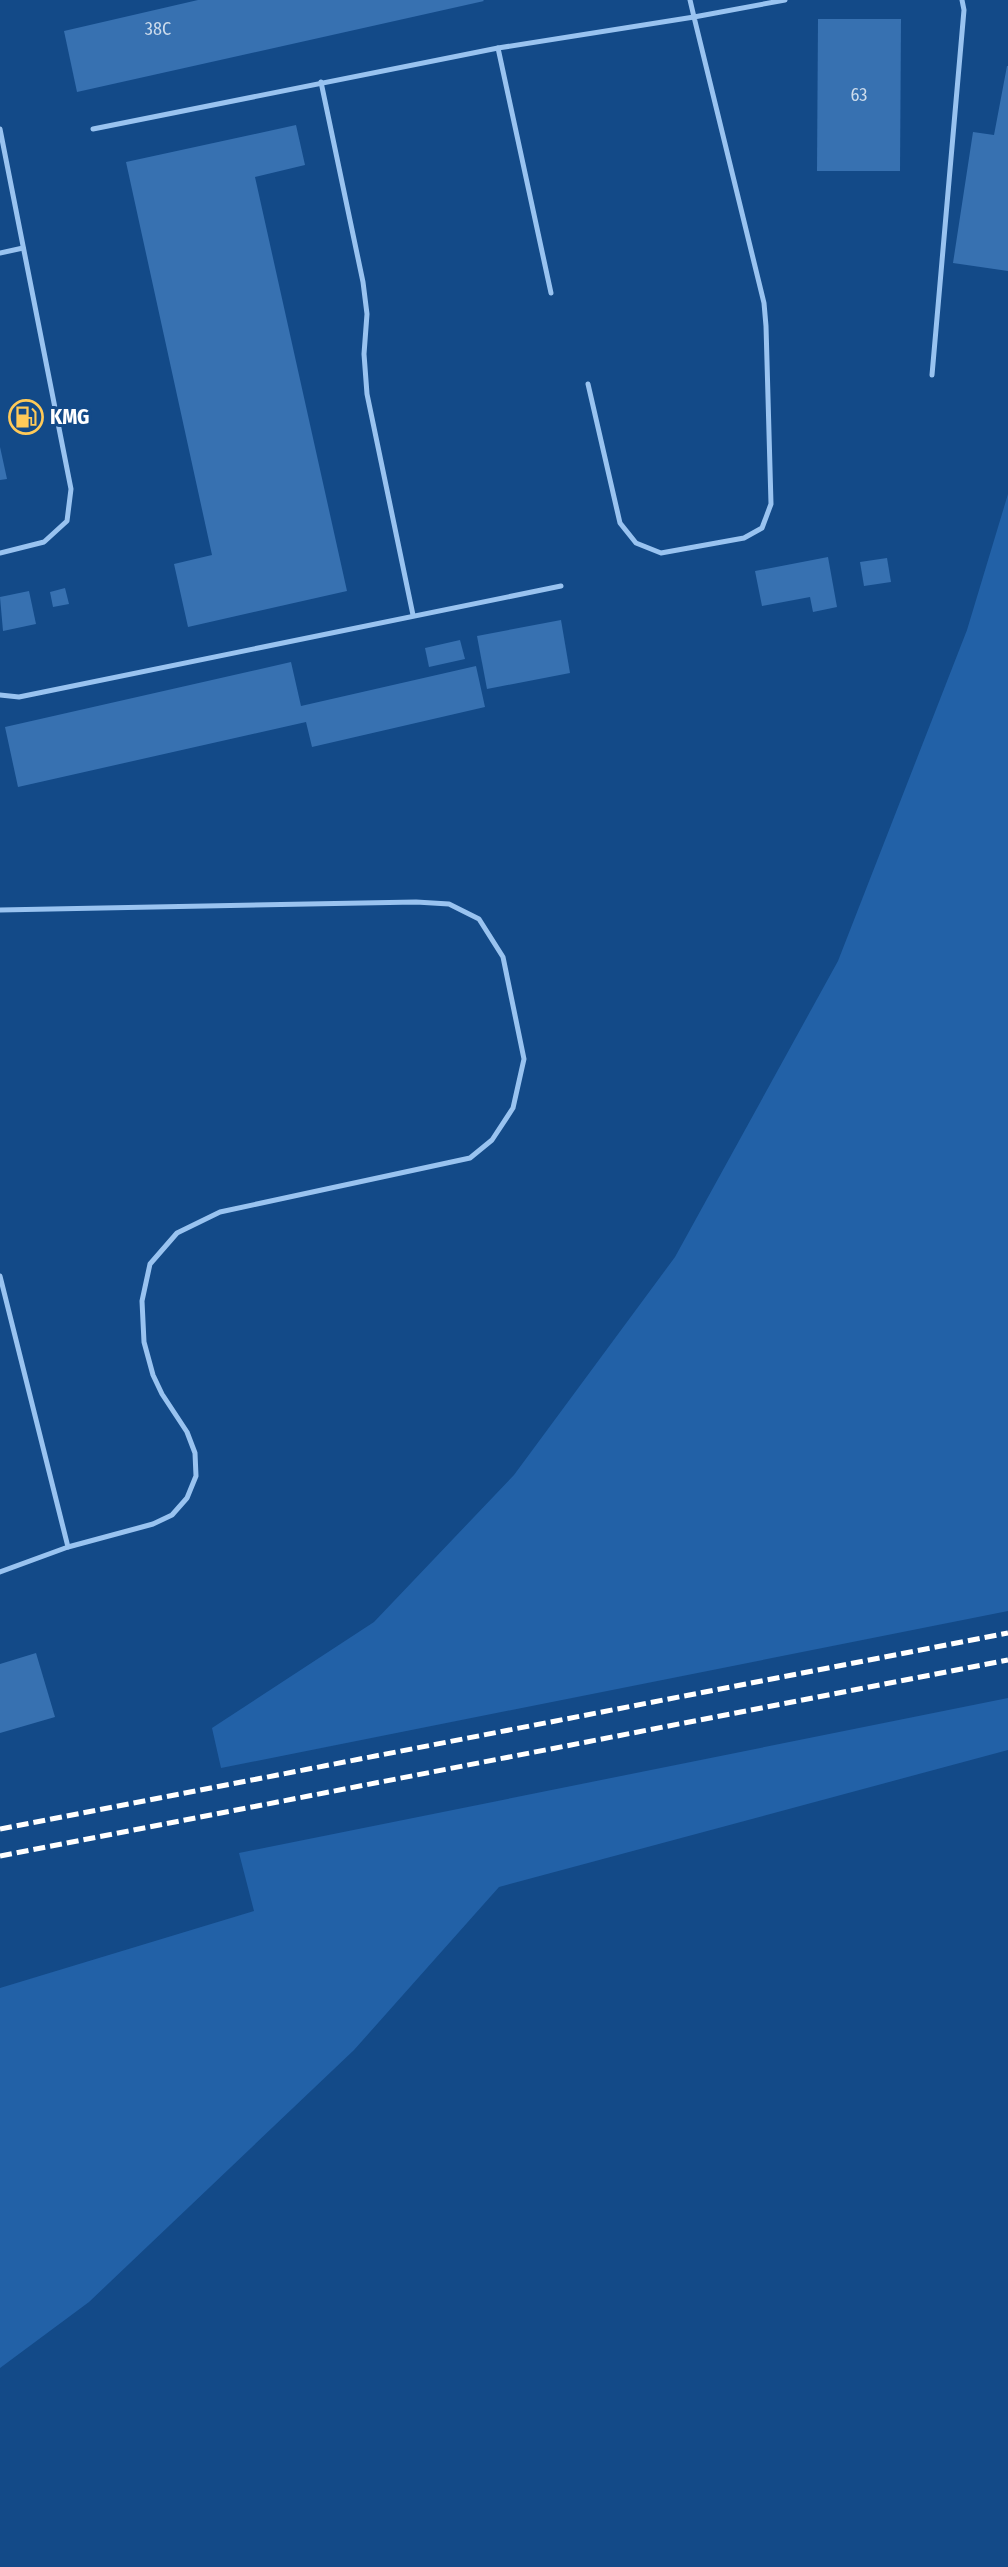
<svg xmlns="http://www.w3.org/2000/svg" width="1008" height="2567" font-family="'Fira Sans Condensed',sans-serif">
  <rect width="100%" height="100%" fill="#134a88"/>
  <g fill="#2261a7">
    <polygon points="1008,494 1008,1611 221,1768 212,1728 374,1622 514,1475 675,1257 838,961 967,630"/>
    <polygon points="1008,1698 1008,1750 499,1887 354,2050 89,2302 0,2368 0,1988 254,1911 239,1853"/>
  </g>
  <g fill="#3771b1">
    <polygon points="198,0 483,0 484,1 77,92 64,31"/>
    <polygon points="818,19 901,19 900,171 817,171"/>
    <polygon points="1007,66 1008,66 1008,271 953,263 973,132 994,135"/>
    <polygon points="296,125 305,165 255,177 347,591 188,627 174,564 212,555 126,162"/>
    <polygon points="0,447 7,479 0,480"/>
    <polygon points="828,557 837,607 813,612 810,597 762,606 755,571"/>
    <polygon points="887,558 891,582 864,586 860,562"/>
    <polygon points="65,588 69,604 53,607 50,592"/>
    <polygon points="29,591 36,624 3,631 0,597"/>
    <polygon points="561,620 570,673 487,689 477,636"/>
    <polygon points="460,640 465,659 429,667 425,648"/>
    <polygon points="291,662 301,706 476,666 485,707 312,747 306,722 18,787 5,727"/>
    <polygon points="36,1653 55,1717 0,1733 0,1664"/>
  </g>
  <g fill="none" stroke-linecap="round" stroke-linejoin="round">
    <g stroke="#99c3f0" stroke-width="5">
      <polyline points="498,48 551,293"/>
      <polyline points="321,82 363,282 367,314 364,354 367,394 413,615"/>
      <polyline points="0,129 71,489 67,521 44,542 0,553"/>
      <polyline points="93,129 498,48 694,17 690,0"/>
      <polyline points="0,253 23,248"/>
      <polyline points="932,375 964,10 962,0"/>
      <polyline points="588,384 620,523 636,543 661,553 744,538 762,528 771,504 766,326 764,303 694,17 785,0"/>
      <polyline points="0,695 19,697 561,586"/>
      <polyline points="0,910 416,902 449,904 479,919 503,957 524,1059 513,1108 492,1140 470,1158 220,1212 177,1233 150,1264 142,1301 144,1342 153,1375 162,1394 187,1432 195,1453 196,1476 187,1498 172,1515 153,1524 68,1547"/>
      <polyline points="0,1276 68,1547 0,1572"/>
    </g>
    <g stroke="#fff" stroke-width="5" stroke-dasharray="12 5" stroke-linecap="butt">
      <polyline points="0,1829 1008,1633"/>
      <polyline points="0,1856 1008,1660"/>
    </g>
  </g>
  <defs>
    <g id="fuel-ring" transform="scale(1.75)"><circle r="9.5" fill="#134a88" stroke="#ffca58" stroke-width="1.5"/><path d="M-5.5-6h7V0h2V4h1.3V-2.5L3-4.5l.8-.8L6-3V5H2.5V1h-1V6h-7ZM-4.2-4.7v3.2H.2V-4.7Z" fill="#ffca58"/></g>
  </defs>
  <g fill-rule="evenodd">
    <use href="#fuel-ring" x="26" y="417"/>
  </g>
  <g text-anchor="middle" stroke-width="6" stroke-linejoin="round" paint-order="stroke">
    <g font-size="18" fill="#cddcec">
      <text x="158" y="35">38C</text>
      <text x="859" y="101">63</text>
    </g>
    <g font-size="21" font-weight="bold" fill="#fff" stroke="#134a88" text-anchor="start">
      <text x="50" y="424">KMG</text>
    </g>
  </g>
</svg>
